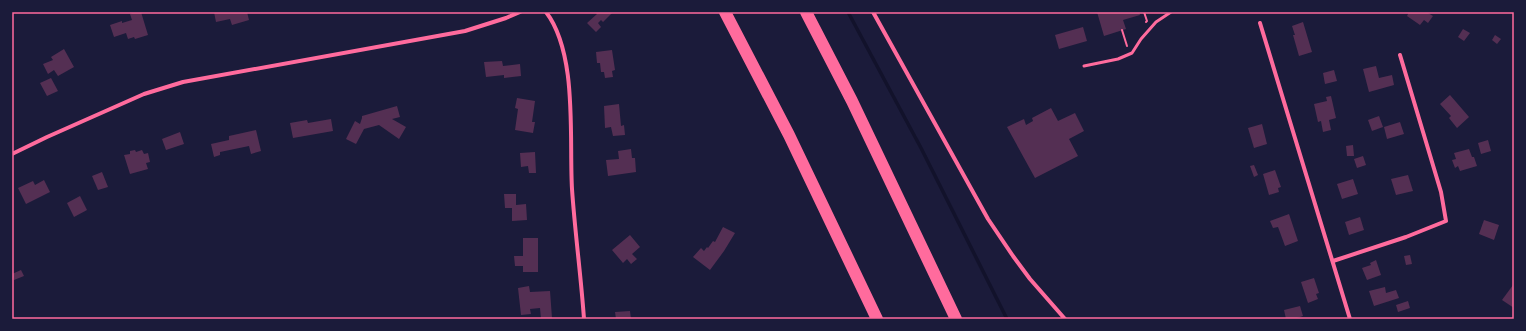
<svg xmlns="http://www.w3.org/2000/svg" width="1526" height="331" font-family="Quicksand,sans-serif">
  <rect width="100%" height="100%" fill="#1b1b3a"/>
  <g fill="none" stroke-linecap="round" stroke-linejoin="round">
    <polyline stroke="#12122b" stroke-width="3.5" points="848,12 921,148 1007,319"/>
  </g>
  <g fill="#542f53">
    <polygon points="135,12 141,12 148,35 135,39 134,37 128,39 126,33 114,37 110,25 122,21 122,23 132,20 130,14"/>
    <polygon points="214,12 247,12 249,20 232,25 230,19 216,22"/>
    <polygon points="595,12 613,12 603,22 601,20 598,23 601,27 596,32 587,23 597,14"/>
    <polygon points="1097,12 1139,12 1140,15 1123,20 1126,29 1104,36"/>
    <polygon points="1409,12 1429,12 1428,13 1433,16 1428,23 1424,20 1420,25 1407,16"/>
    <polygon points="1303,22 1312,52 1299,56 1293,35 1295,35 1292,26"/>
    <polygon points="1083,27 1087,41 1059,49 1055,35"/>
    <polygon points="1463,29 1470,33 1464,41 1458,37"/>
    <polygon points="1495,35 1501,39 1497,44 1492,40"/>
    <polygon points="64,49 74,67 58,76 54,70 48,74 43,64 53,60 51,57"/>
    <polygon points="612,50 615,70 612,71 613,77 605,78 604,72 601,72 600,63 597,63 596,52"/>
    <polygon points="502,61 503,66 520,64 521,76 504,78 504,75 486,77 484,62"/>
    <polygon points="1376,66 1379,78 1392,75 1394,85 1369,92 1363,69"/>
    <polygon points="1334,70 1337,81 1325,84 1323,73"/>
    <polygon points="51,78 58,91 47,96 40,83"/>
    <polygon points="1450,95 1469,117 1457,128 1449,118 1451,116 1440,104"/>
    <polygon points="1331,96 1336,118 1329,120 1331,130 1323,132 1321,121 1318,122 1314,104 1327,101 1326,97"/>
    <polygon points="517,98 535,101 532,122 535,122 533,133 515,130 518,109 515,108"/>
    <polygon points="619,104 621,126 624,125 625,135 613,136 611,127 605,128 604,106"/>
    <polygon points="397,106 400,117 392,119 406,127 399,139 379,125 364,129 356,144 346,139 355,121 360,124 362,118 362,116"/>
    <polygon points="1051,108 1058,121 1075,113 1084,131 1069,139 1078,156 1035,178 1007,127 1024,119 1026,125 1033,121 1032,118"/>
    <polygon points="1379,116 1383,127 1372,131 1368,120"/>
    <polygon points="331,119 333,131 293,138 290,123 307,120 308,123"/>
    <polygon points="1400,122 1404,134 1387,139 1384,127"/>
    <polygon points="1262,124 1267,144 1254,148 1248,128"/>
    <polygon points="256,130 261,151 251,154 249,146 220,152 220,155 214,157 211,144 229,140 229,136"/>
    <polygon points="180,132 184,144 166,150 162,139"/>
    <polygon points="1488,140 1491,151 1481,154 1478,143"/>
    <polygon points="1353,145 1354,156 1347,156 1346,146"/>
    <polygon points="631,149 632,158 635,158 636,172 608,176 606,160 619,159 618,151"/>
    <polygon points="1469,149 1472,157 1474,157 1477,166 1460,171 1458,166 1455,168 1452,160 1456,159 1454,153"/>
    <polygon points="135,150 136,152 142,150 144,154 148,153 150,162 146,163 148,169 130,174 124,155 130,154 130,151"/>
    <polygon points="535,152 536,173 529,173 528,166 521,167 520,153"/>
    <polygon points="1363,156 1366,165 1357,168 1354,159"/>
    <polygon points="1254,165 1258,175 1254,177 1250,166"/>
    <polygon points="1275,170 1281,187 1278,188 1279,192 1269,195 1263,174"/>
    <polygon points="102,172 108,187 98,190 92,176"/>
    <polygon points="1408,175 1413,191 1396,195 1391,179"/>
    <polygon points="1353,179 1358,194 1342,199 1337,184"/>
    <polygon points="44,180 50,192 26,204 18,188 33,181 35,185"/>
    <polygon points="504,194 516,194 516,205 526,204 527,220 512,221 512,208 505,208"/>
    <polygon points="80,196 87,210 74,217 67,203"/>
    <polygon points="1289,214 1298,241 1285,246 1278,227 1273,228 1270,221"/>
    <polygon points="1360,217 1364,230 1349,235 1345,222"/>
    <polygon points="1484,220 1499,225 1494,240 1479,234"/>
    <polygon points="723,227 735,233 724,251 710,270 693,257 701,248 704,251 707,247 708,248 713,241 715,242"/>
    <polygon points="630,235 640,247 632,254 637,259 631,264 627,259 623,263 612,250"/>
    <polygon points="523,238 538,238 538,272 523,272 523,266 515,266 514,256 523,256"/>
    <polygon points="1410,255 1412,264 1406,265 1404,256"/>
    <polygon points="1376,260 1381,275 1367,280 1362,268 1371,265 1370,263"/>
    <polygon points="21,270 24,276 14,280 12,274"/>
    <polygon points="1314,278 1319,293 1316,294 1318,299 1308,303 1301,282"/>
    <polygon points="1513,285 1514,286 1514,308 1502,300"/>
    <polygon points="529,286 530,292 550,291 552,318 541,319 540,308 530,309 531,314 521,315 518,288"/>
    <polygon points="1385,287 1386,293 1396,290 1399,298 1374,306 1369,291"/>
    <polygon points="1408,301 1410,308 1398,312 1396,305"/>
    <polygon points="1300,306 1303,316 1294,319 1286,319 1284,310"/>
    <polygon points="630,311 631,319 616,319 615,312"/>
  </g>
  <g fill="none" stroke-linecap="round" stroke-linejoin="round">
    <g stroke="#ff6b9d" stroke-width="2">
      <polyline points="1144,12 1147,21 1146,22"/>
      <polyline points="1122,30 1127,46"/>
    </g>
    <polyline stroke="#ff6b9d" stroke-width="3" points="1084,66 1118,59 1132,53 1141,39 1156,22 1171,12"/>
    <g stroke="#ff6b9d" stroke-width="4">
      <path d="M546,12C578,54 569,138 572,189C575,233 581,276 584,319"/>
      <polyline points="873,12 988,219 1013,256 1030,279 1065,319"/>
      <polyline points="1260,23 1350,319"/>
      <polyline points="12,154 47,137 144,94 183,82 465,31 506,18 520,12"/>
      <polyline points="1333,261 1406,237 1446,221 1441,192 1400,55"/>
    </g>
    <g stroke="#ff6b9d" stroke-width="12">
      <polyline points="725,12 789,135 877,319"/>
      <polyline points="806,12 852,101 956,319"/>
    </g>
  </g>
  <rect width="1526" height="331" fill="none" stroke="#1b1b3a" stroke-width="26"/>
  <rect x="13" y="13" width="1500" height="305" fill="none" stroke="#ff6b9d" stroke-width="1.5"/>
</svg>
